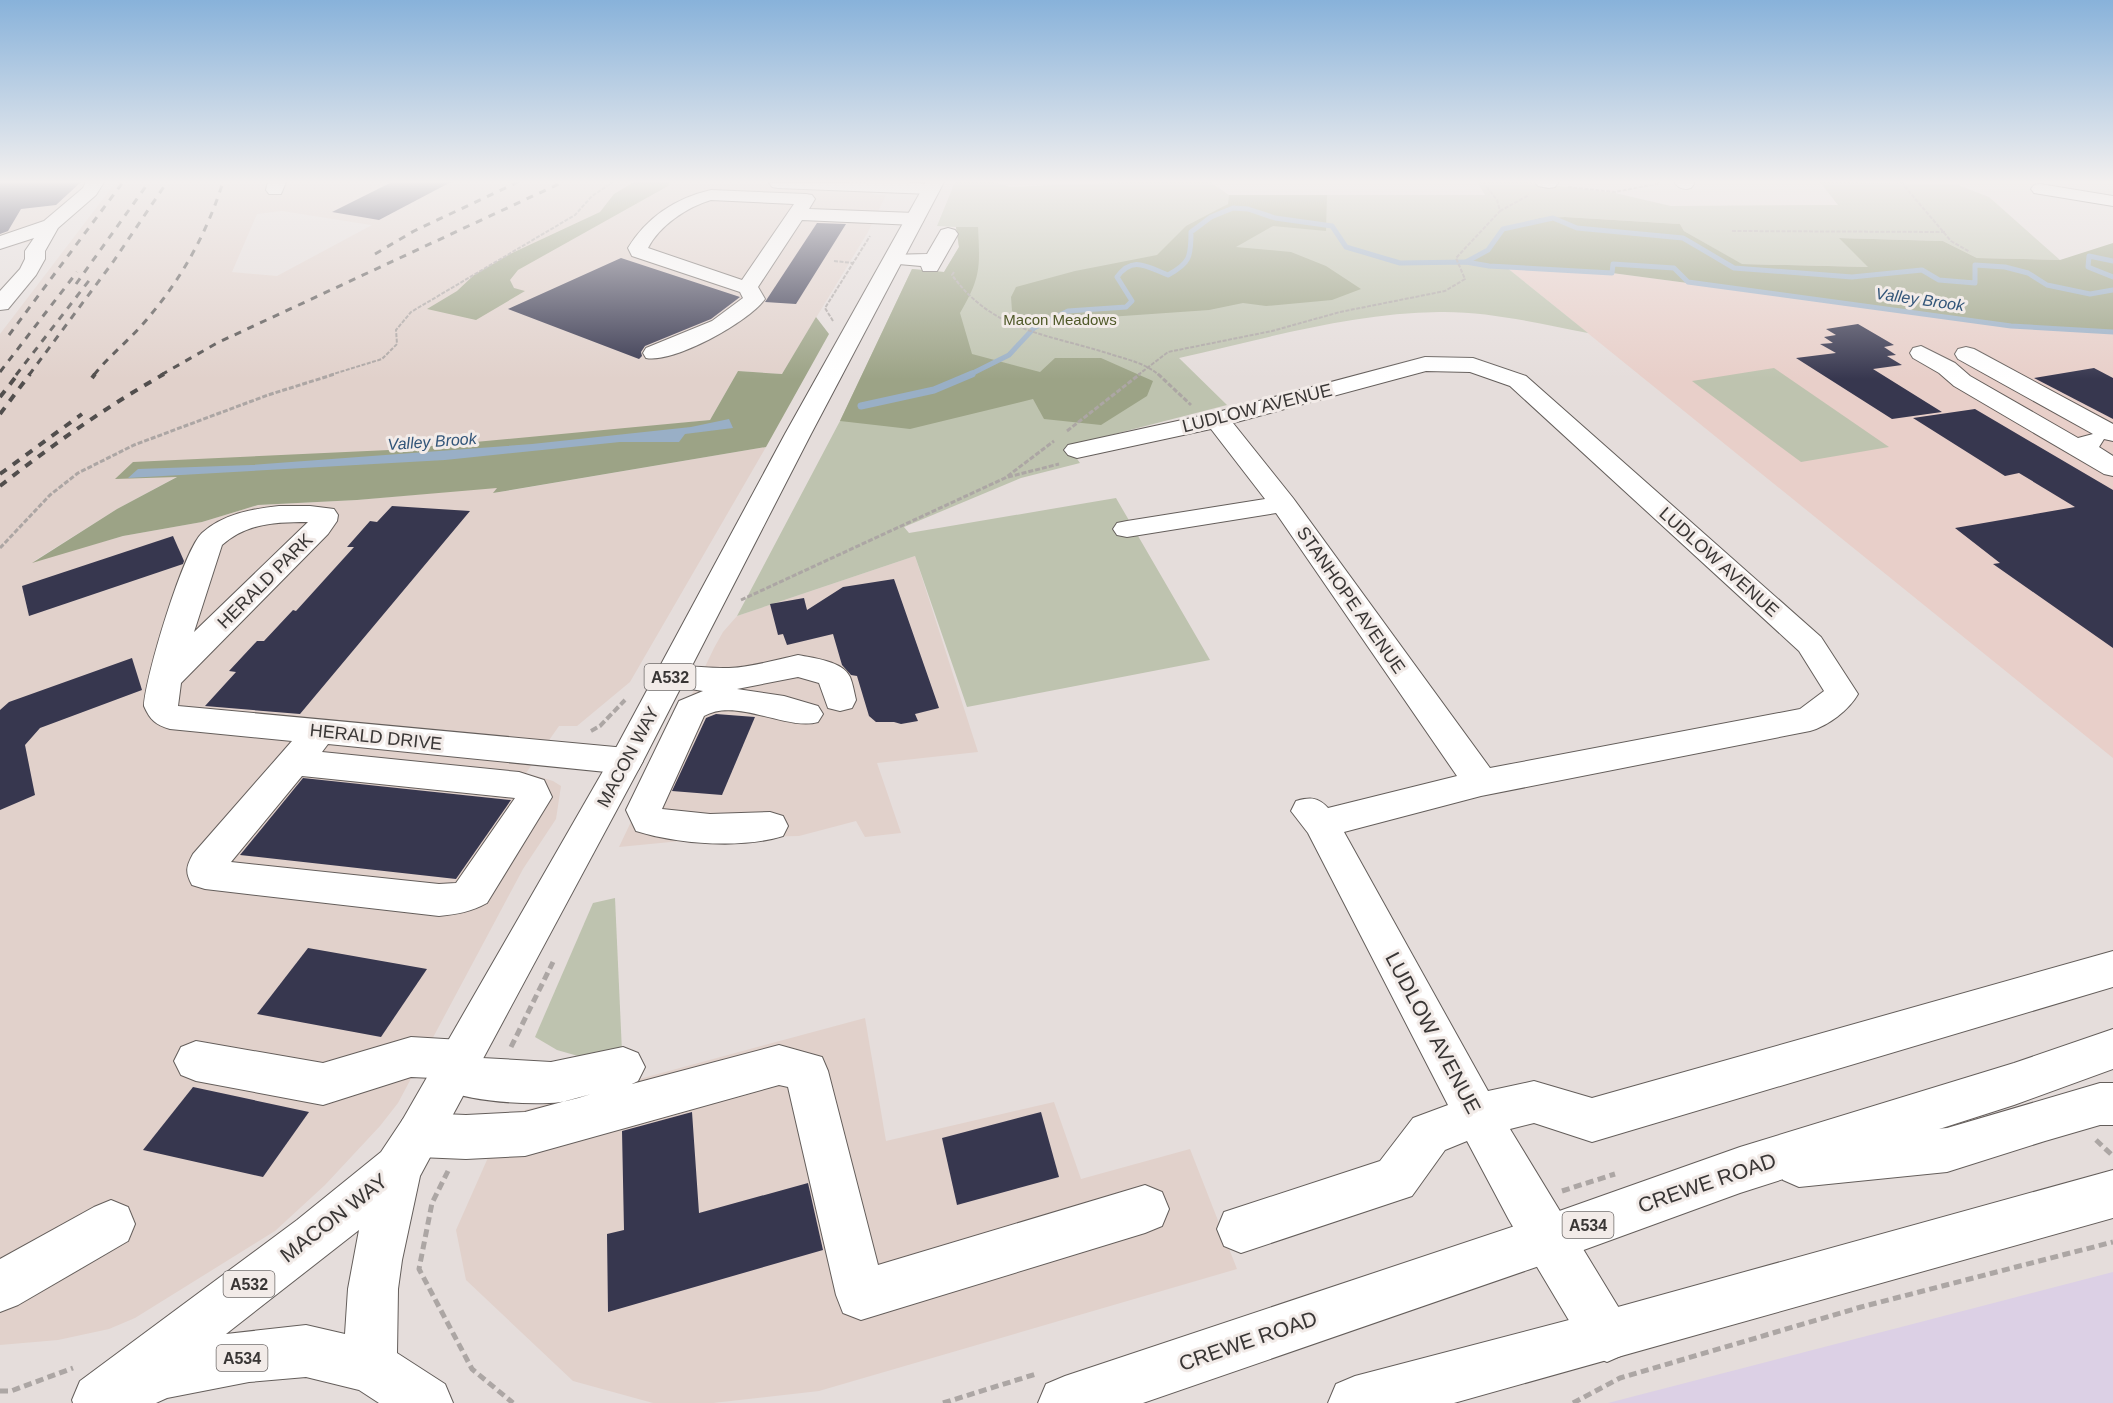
<svg xmlns="http://www.w3.org/2000/svg" width="2113" height="1403" font-family="Helvetica,sans-serif">
  <rect width="100%" height="100%" fill="#e5dddb"/>
  <g fill="#e1d1cb" fill-rule="evenodd">
    <polygon points="0,182 102,182 54,234 34,241 0,248"/>
    <path d="M116,182H879L872,194L886,195L868,232L782,374L738,371L710,420L178,476L117,509L34,561L123,536L202,522L258,505L357,500L498,487L494,493L766,447L630,682L577,726H559L526,773L553,781L561,786L556,819L523,869L398,1103L380,1126L325,1185L275,1231L135,1318L109,1329L58,1340L0,1345V334ZM282,211L371,225H372L277,276L232,272L257,214Z"/>
    <polygon points="915,556 978,752 877,763 901,833 865,837 856,821 799,836 712,838 619,847 714,648 723,632 737,616"/>
    <polygon points="865,1018 886,1141 1054,1102 1081,1179 1190,1149 1237,1269 819,1391 713,1403 653,1403 573,1381 466,1280 456,1230 498,1135 499,1117"/>
  </g>
  <polygon fill="#dcd0e5" points="2113,1272 2113,1403 1608,1403"/>
  <polygon fill="#e8cfc9" points="1506,267 1612,273 2011,326 2113,332 2113,758"/>
  <g fill="#bec3af">
    <path d="M955,182H995L1010,187L1128,182H1210L1229,195H1485L1477,182H1527L1615,193L1671,206L1838,205L1820,182L1955,184L1989,197L2060,260L1977,258L1943,241L1840,238L1869,267L1741,264L1684,231L1680,224L1565,217L1540,218L1503,229L1489,248L1467,262L1506,267L1588,333C1540,324 1489,311 1439,312C1351,313 1264,339 1179,358L1227,405L1068,446L1080,463L1021,478L904,527L909,533L1116,498L1210,660L967,707L915,556L737,616L840,421L912,269L944,272L959,247L956,227L937,226Z"/>
    <polygon points="1774,368 1889,447 1801,462 1692,381"/>
    <polygon points="615,898 622,1052 585,1058 557,1050 535,1037 593,903"/>
  </g>
  <g fill="#9ca386">
    <polygon points="634,182 670,182 668,186 518,270 510,280 514,288 525,291 476,320 427,309 457,291 474,275 510,254 600,212 614,194"/>
    <polygon points="1229,195 1327,195 1326,231 1273,226 1236,247 1291,252 1326,266 1361,289 1332,300 1266,306 1243,303 1209,310 1094,318 1025,318 1012,311 1011,297 1016,287 1075,271 1157,255 1186,226 1228,204"/>
    <polygon points="1565,217 1680,224 1684,231 1742,264 1868,267 1839,238 1943,241 1977,258 2060,260 2113,243 2113,332 2011,326 1612,273 1489,266 1466,262 1488,250 1503,229 1540,218"/>
    <path d="M956,227H978C980,268 981,277 960,313L972,354L1040,372L1055,358H1101L1153,381L1147,396L1101,425L1044,419L1033,399L910,429L840,421L912,269L944,272L959,247Z"/>
    <polygon points="816,317 829,334 766,447 493,493 497,488 357,500 258,505 202,522 123,536 32,563 117,509 177,477 115,479 133,462 389,450 710,420 738,371 782,374"/>
  </g>
  <polygon fill="#99afc6" points="729,419 733,428 685,434 679,442 620,442 445,460 128,478 138,469 251,465 532,444 691,427"/>
  <g fill="none" stroke-linecap="round" stroke-linejoin="round">
    <g stroke="#99afc6" stroke-width="5">
      <polyline points="2113,261 2089,256 2088,267 2113,277"/>
      <polyline points="1466,262 1488,250 1503,229 1553,218 1577,228 1683,238 1734,268 1852,277 1922,270 1939,280 1975,283 1975,265 2005,267 2028,273 2047,285 2090,294 2113,290"/>
      <path d="M969,375L1009,355L1034,328L1068,311L1126,307L1132,301L1117,277C1133,255 1147,267 1168,275C1190,263 1191,257 1191,232L1211,217L1233,208L1248,209L1275,218L1332,226L1346,247L1400,263L1466,262L1489,266L1612,273L1613,264L1674,268L1688,282L2011,326L2113,332"/>
    </g>
    <polyline stroke="#99afc6" stroke-width="7" points="861,406 934,390 972,374"/>
  </g>
  <g fill="#37374f">
    <polygon points="0,182 81,182 56,205 21,209 8,231 0,234"/>
    <polygon points="392,182 451,182 379,220 332,212"/>
    <polygon points="817,223 846,224 796,304 765,302"/>
    <polygon points="621,258 740,297 711,319 645,346 641,352 642,356 639,359 508,309"/>
    <polygon points="1858,324 1894,345 1884,347 1896,355 1887,356 1902,365 1873,369 1942,412 1892,419 1796,358 1836,353 1820,344 1833,343 1824,337 1836,335 1826,329"/>
    <polygon points="2094,368 2113,378 2113,419 2034,378"/>
    <polygon points="1975,409 2113,490 2113,648 1993,564 2000,563 1955,528 2075,507 2019,473 2005,476 1913,418"/>
    <polygon points="392,506 470,511 300,714 205,706 236,672 229,671 257,641 264,641 293,610 296,611 354,547 347,547 370,521 377,522"/>
    <polygon points="173,536 184,561 183,564 29,616 22,586"/>
    <polygon points="894,579 939,708 915,714 918,721 901,724 894,722 876,722 869,716 857,676 851,675 842,665 833,634 787,645 783,634 778,635 770,604 804,598 807,610 843,587"/>
    <polygon points="132,658 142,690 40,728 25,745 35,795 0,810 0,710 9,702"/>
    <polygon points="716,714 755,717 722,795 672,791 706,718"/>
    <polygon points="303,778 511,800 456,879 240,855"/>
    <polygon points="308,948 427,969 381,1037 257,1014"/>
    <polygon points="193,1087 309,1112 263,1177 143,1150"/>
    <polygon points="692,1112 699,1213 808,1183 823,1250 608,1312 607,1234 624,1230 622,1131"/>
    <polygon points="1041,1112 1059,1177 957,1205 942,1138"/>
  </g>
  <g fill="none" stroke-linecap="round" stroke-linejoin="round">
    <g stroke="#645e5b" stroke-width="2">
      <g id="minor">
        <polygon points="86,182 104,182 96,195 58,228 45,251 45,259 36,275 8,309 0,310 0,291 20,269 25,259 25,251 34,238 0,249 0,236 44,221 83,188"/>
        <polygon points="268,182 286,182 281,194 269,194 266,190"/>
        <polygon points="906,182 937,185 940,189 937,193 931,194 778,188 772,187 769,183"/>
        <polygon points="1535,182 1557,182 1558,183 1555,187 1549,188 1538,186"/>
        <path d="M1674,182H1693L1694,184L1691,188C1684,190 1679,189 1674,182Z"/>
        <polygon points="2040,184 2113,196 2113,206 2034,193 2031,189 2034,185"/>
        <path d="M711,190L806,194L812,195L815,199L809,209L915,213L922,215L924,219L922,223L915,225L802,220L758,287L765,299C749,322 673,364 646,358L643,353L646,348L712,321L743,298L740,292L632,256L628,248C647,217 676,198 711,190ZM711,200L794,204L742,280L648,248C659,226 687,207 711,200Z"/>
        <polygon points="948,228 955,230 958,234 937,271 923,271 921,266 887,263 884,259 887,255 927,254 941,230"/>
        <polygon points="1921,346 1955,363 1970,376 2078,438 2093,434 1958,359 1955,354 1958,349 1966,347 1974,349 2113,424 2113,441 2104,439 2099,447 2113,456 2113,476 2104,474 1954,386 1939,373 1913,358 1910,353 1913,348"/>
        <path d="M1425,357L1473,358L1526,376L1821,637L1858,694C1849,710 1828,726 1810,731L1481,796L1344,832L1488,1091L1534,1081L1592,1098L2113,951V987L1592,1142L1534,1123L1510,1129L1625,1318L1633,1336L1625,1354L1607,1362L1589,1354L1509,1220L1467,1141L1445,1150L1412,1196L1241,1253L1224,1246L1217,1229L1224,1212L1380,1161L1413,1118L1448,1105L1308,833L1291,811L1296,801C1310,797 1318,797 1328,808L1457,776L1276,513L1127,537L1117,535L1113,529L1117,523L1127,521L1265,499L1211,429L1077,458L1068,455L1064,450L1068,445L1214,413ZM1426,371L1470,372L1510,386L1799,651L1824,691L1800,709L1490,768L1293,498L1233,423Z"/>
        <path d="M279,506H310L334,509L338,515L337,521L328,534L181,683L178,706L626,748L638,752L643,761L638,770L626,774L328,744L322,752L519,772L544,780L552,797L487,903C471,912 457,914 439,916L205,889L192,885C185,872 186,867 193,854L292,741L170,729C156,725 150,720 144,706C145,678 183,551 202,533C223,514 252,509 279,506ZM308,522L194,632L222,545C247,523 276,522 308,522ZM302,776L515,798L456,883L439,884L231,862Z"/>
        <path d="M798,655C813,658 843,661 850,677C853,684 854,692 856,700L852,708L840,711L828,708L819,683L798,677L737,689L784,696L818,706L823,714L818,722C787,731 736,697 704,716L662,809L710,814L770,812L783,816L788,826L783,836C742,849 677,844 636,831L626,810L679,701L703,691L659,684L654,676L659,668C678,663 707,669 729,668C752,667 775,660 798,655Z"/>
        <path d="M411,1037L461,1040L476,1046L482,1058L551,1062L623,1047L638,1053L645,1067L638,1081L632,1084L779,1045L822,1057L828,1071L878,1265L1145,1185L1162,1192L1169,1209L1162,1226L1145,1233L861,1320L843,1313L836,1295L788,1087L779,1085L525,1156L466,1159L419,1157L403,1151L396,1135L403,1119L419,1113L466,1115L525,1112L595,1093C581,1097 564,1103 549,1103C513,1104 471,1101 437,1088L433,1078L411,1077L323,1105L196,1081L181,1075L174,1061L181,1047L196,1041L323,1063Z"/>
        <polygon points="2100,1083 2113,1083 2113,1125 2100,1125 2045,1141 1947,1172 1799,1187 1783,1180 1776,1164 1783,1148 1799,1141 1947,1128"/>
        <polygon points="111,1200 128,1207 135,1224 128,1241 18,1305 0,1312 0,1259 94,1207"/>
      </g>
    </g>
    <g stroke="#645e5b" stroke-width="2">
      <g id="major">
        <path d="M926,182H944L811,434L643,761L420,1176L402,1260L398,1289L397,1353L445,1384L453,1403H379L359,1390L306,1377L249,1382L167,1398L156,1403H73L72,1400L80,1381L297,1220L381,1152L403,1119L610,759L785,434ZM359,1230L348,1289L345,1334L306,1325L226,1334Z"/>
        <polygon points="2113,1029 2113,1069 2014,1105 1740,1193 1548,1263 1143,1403 1038,1403 1046,1384 1065,1376 1548,1215 1740,1147 2014,1063"/>
        <polygon points="2113,1170 2113,1218 1454,1403 1328,1403 1336,1384 1355,1376 1607,1310"/>
      </g>
    </g>
    <g stroke="#aca6a4" stroke-width="2" stroke-dasharray="4 1.5" stroke-linecap="butt">
      <polyline points="1901,182 1951,241 1970,252"/>
      <polyline points="1568,187 1615,192 1661,183"/>
      <polyline points="1500,211 1529,195"/>
      <polyline points="1732,231 1945,232"/>
      <polyline points="834,261 853,263"/>
      <path d="M954,272L952,275C994,333 1050,334 1113,355C1130,360 1146,364 1159,375"/>
      <polyline points="833,321 825,308 870,236"/>
      <polyline points="330,375 382,359 397,344 396,330 411,312 575,215 592,196 613,182"/>
      <polyline points="1138,375 1168,352 1272,331 1340,312 1445,291 1465,279 1456,258 1500,211 1497,200 1483,182"/>
    </g>
    <g stroke="#aca6a4" stroke-width="3" stroke-dasharray="5 2" stroke-linecap="butt">
      <polyline points="1158,374 1191,405"/>
      <polyline points="1067,431 1140,374"/>
      <polyline points="1008,477 1059,464"/>
      <polyline points="0,548 50,495 78,473 134,445 268,395 335,374"/>
      <polyline points="741,600 1005,478 1054,441"/>
    </g>
    <polyline stroke="#aca6a4" stroke-width="4" stroke-dasharray="7 3" stroke-linecap="butt" points="591,731 600,726 625,700"/>
    <g stroke="#aca6a4" stroke-width="5" stroke-dasharray="8 4.5" stroke-linecap="butt">
      <polyline points="511,1047 553,962"/>
      <polyline points="2096,1140 2113,1156"/>
      <polyline points="448,1171 432,1203 419,1269 472,1369 513,1403"/>
      <polyline points="1562,1191 1615,1174"/>
      <polyline points="0,1391 11,1391 73,1368"/>
      <polyline points="943,1403 1036,1374"/>
      <polyline points="1573,1403 1620,1378 1861,1307 2113,1242"/>
    </g>
    <use href="#minor" fill="#fff" fill-rule="evenodd"/>
    <use href="#major" fill="#fff" fill-rule="evenodd"/>
    <g stroke="#514e4d" stroke-width="3" stroke-dasharray="7 7" stroke-linecap="butt">
      <polyline points="375,254 414,231 518,182"/>
      <polyline points="76,284 149,182"/>
      <polyline points="9,335 123,182"/>
      <polyline points="0,372 77,272"/>
      <polyline points="16,375 91,278"/>
      <polyline points="29,375 113,262 167,182"/>
      <path d="M94,375C108,357 126,343 142,325C179,283 206,236 223,182"/>
      <polyline points="161,375 217,343 563,182"/>
    </g>
    <g stroke="#514e4d" stroke-width="4" stroke-dasharray="8 8" stroke-linecap="butt">
      <polyline points="92,378 95,374"/>
      <polyline points="0,397 18,374"/>
      <polyline points="0,414 30,374"/>
      <polyline points="0,474 82,414"/>
      <path d="M0,486C52,445 106,407 164,374"/>
    </g>
  </g>
  <linearGradient id="sky" x2="0" y2="1"><stop stop-color="#88b2da"/><stop offset="0.48" stop-color="#f3f0ef"/><stop offset="1" stop-color="#f3f0ef" stop-opacity="0"/></linearGradient>
  <rect width="2113" height="379" fill="url(#sky)"/>
  <g text-anchor="middle" stroke-width="6" stroke-linejoin="round" paint-order="stroke">
    <g font-size="15" fill="#4f5828" stroke="#f2ebe8">
      <text x="1060" y="325">Macon Meadows</text>
    </g>
    <g font-size="16" font-style="italic" fill="#325579" stroke="#f2ebe8">
      <text transform="translate(1920 299) rotate(8)" y="6">Valley Brook</text>
      <text transform="translate(432 441) rotate(-4)" y="6">Valley Brook</text>
    </g>
    <g fill="#f2ebe8" stroke="#706c6b" stroke-width="1.5">
      <rect x="644.5" y="664" width="51" height="26" rx="4.5"/>
      <rect x="1562.5" y="1212" width="51" height="26" rx="4.5"/>
      <rect x="223.5" y="1271" width="51" height="26" rx="4.5"/>
      <rect x="216.5" y="1345" width="51" height="26" rx="4.5"/>
    </g>
    <g font-size="16" font-weight="bold" fill="#393635">
      <text x="670" y="683">A532</text>
      <text x="1588" y="1231">A534</text>
      <text x="249" y="1290">A532</text>
      <text x="242" y="1364">A534</text>
    </g>
    <g font-size="18" fill="#393635" stroke="#f2ebe8">
      <text transform="translate(1257 408) rotate(-14)" y="6">LUDLOW AVENUE</text>
      <text transform="translate(1719 562) rotate(42)" y="6">LUDLOW AVENUE</text>
      <text transform="translate(265 581) rotate(-45)" y="6">HERALD PARK</text>
      <text transform="translate(1351 600) rotate(55)" y="6">STANHOPE AVENUE</text>
      <text transform="translate(376 737) rotate(6)" y="6">HERALD DRIVE</text>
      <text transform="translate(628 757) rotate(-62)" y="6">MACON WAY</text>
    </g>
    <g font-size="21" fill="#393635" stroke="#f2ebe8">
      <text transform="translate(1433 1033) rotate(62)" y="7">LUDLOW AVENUE</text>
      <text transform="translate(1707 1183) rotate(-19)" y="7">CREWE ROAD</text>
      <text transform="translate(334 1218) rotate(-38)" y="7">MACON WAY</text>
      <text transform="translate(1248 1341) rotate(-19)" y="7">CREWE ROAD</text>
    </g>
  </g>
</svg>
